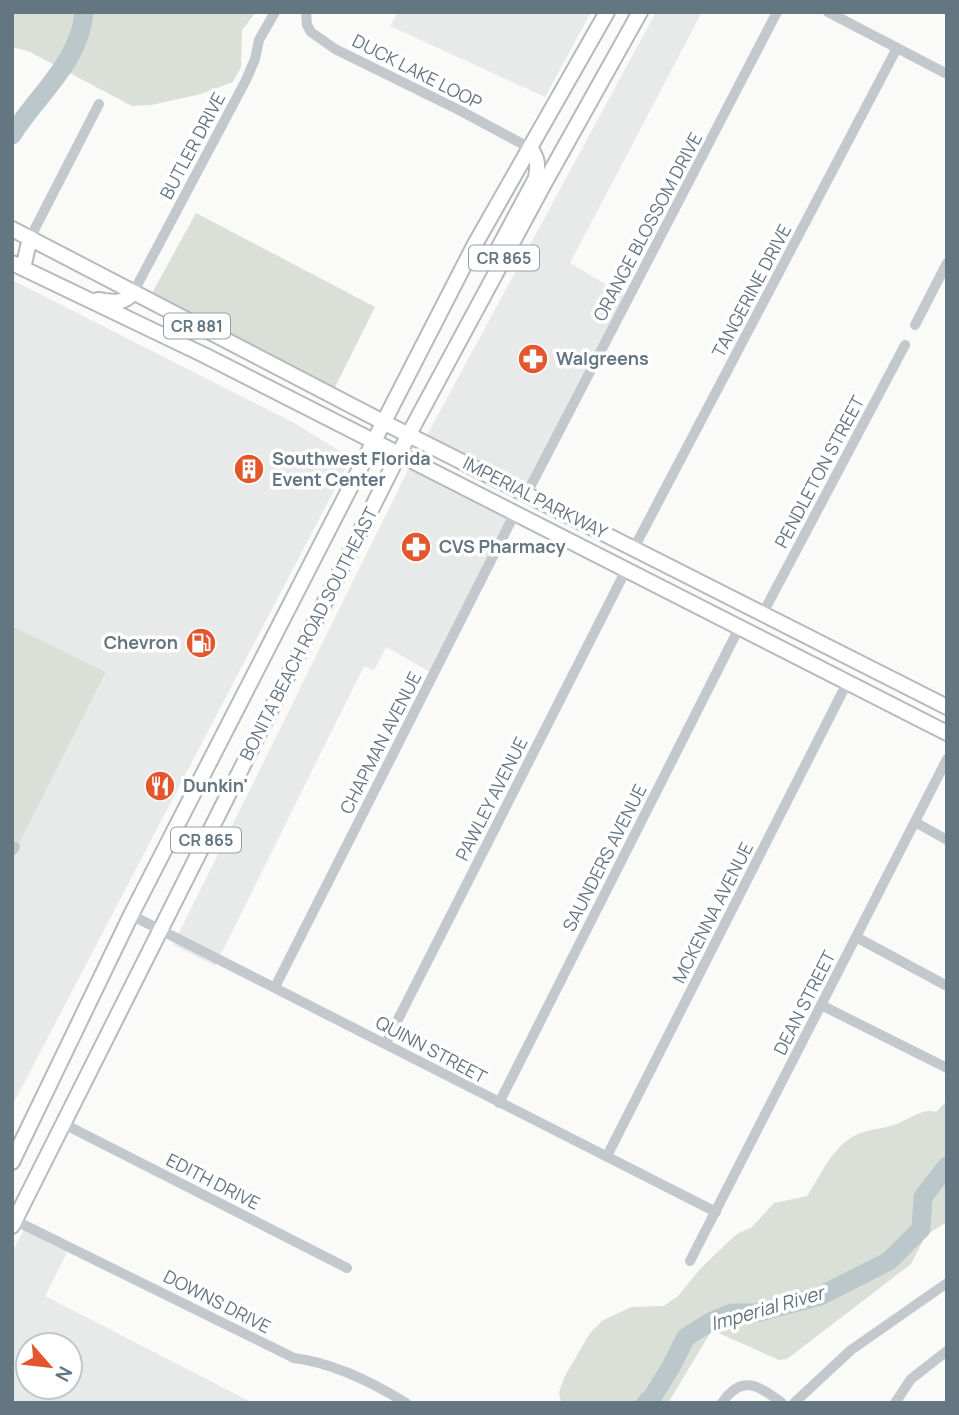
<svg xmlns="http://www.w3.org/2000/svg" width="959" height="1415" font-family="Manrope,sans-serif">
  <rect width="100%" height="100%" fill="#fafaf8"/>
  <g fill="#e8e9e9" fill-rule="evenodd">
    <polygon points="398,12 591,12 545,97 390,26"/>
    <polygon points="656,12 702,12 570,263 630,299 529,490 426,437"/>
    <polygon points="12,280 296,424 351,458 12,1106 12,857 106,672 12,626"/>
    <polygon points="410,466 514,519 432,673 386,647 374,671 364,666 215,966 173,945"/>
    <path d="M24,1229L67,1252L45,1296L253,1403H12V1253ZM28,1345H70V1387H28Z"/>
  </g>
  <g fill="#dadfd7">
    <polygon points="12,12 256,12 242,30 241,67 233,82 201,94 151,105 132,106 28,51 12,47"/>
    <polygon points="196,213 375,307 334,389 151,295"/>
    <polygon points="12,626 106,672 12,857"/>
    <path d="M947,1101V1222L926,1235L911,1264L787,1359L779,1360L712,1330L668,1403H561L559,1392L565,1376L590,1333L602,1321L631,1307L664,1306L678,1296L700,1269L726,1244L737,1234L752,1227L774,1203L807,1196C823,1172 835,1140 864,1132C876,1128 890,1128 901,1122C913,1117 923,1108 936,1112Z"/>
  </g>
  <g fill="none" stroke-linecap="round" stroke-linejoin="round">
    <g stroke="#bbc7cb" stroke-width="19">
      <path d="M12,135C37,95 80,62 84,12"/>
      <polyline points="646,1403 653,1396 672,1365 686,1337 712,1321 732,1313 756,1313 820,1296 889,1261 921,1229 923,1197 947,1166"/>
    </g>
    <g stroke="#b5babe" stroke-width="18">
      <g id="primary">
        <polyline points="12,229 383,422 947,707"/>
        <polyline points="12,263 204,355 947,733"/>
        <path d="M495,264L497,251L536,178C538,165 538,158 530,148"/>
        <polyline points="23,268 30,238"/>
        <path d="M98,300C113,302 122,305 133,293"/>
        <polyline points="12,1162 131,915 474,246 607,12"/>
        <polyline points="12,1226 409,434 545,182 640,12"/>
      </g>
    </g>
    <g stroke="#c3c8cc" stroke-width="10">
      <polyline points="306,12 307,25 311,32 335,49 459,110 530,148"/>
      <polyline points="828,12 947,74"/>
      <polyline points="30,238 99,104"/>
      <polyline points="133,293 246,80 255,59 259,40 275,12"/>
      <polyline points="915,325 947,263"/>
      <polyline points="526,495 777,12"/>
      <polyline points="634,548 897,48"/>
      <polyline points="763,613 905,345"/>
      <polyline points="915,822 947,840"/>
      <polyline points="12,851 15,847"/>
      <polyline points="131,915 716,1212"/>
      <polyline points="856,937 947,986"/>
      <polyline points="275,987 515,513"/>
      <polyline points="821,1005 947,1068"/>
      <polyline points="386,1043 626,570"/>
      <polyline points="499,1103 739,628"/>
      <polyline points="64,1124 347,1268"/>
      <polyline points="607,1156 847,683"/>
      <path d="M12,1219L294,1358C334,1363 372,1382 406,1403"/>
      <polyline points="690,1261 947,759"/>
      <path d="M722,1403C741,1374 759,1385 782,1403"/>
      <polyline points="794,1403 851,1350 947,1283"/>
      <polyline points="895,1403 911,1379 947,1351"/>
    </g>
    <use href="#primary" stroke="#fff" stroke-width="14"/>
  </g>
  <defs>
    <g id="pharmacy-disc" transform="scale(1.575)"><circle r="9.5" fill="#e4572e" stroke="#fff"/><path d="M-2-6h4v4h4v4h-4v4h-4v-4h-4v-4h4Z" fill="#fff"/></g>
    <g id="building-disc" transform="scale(1.575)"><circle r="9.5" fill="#e4572e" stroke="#fff"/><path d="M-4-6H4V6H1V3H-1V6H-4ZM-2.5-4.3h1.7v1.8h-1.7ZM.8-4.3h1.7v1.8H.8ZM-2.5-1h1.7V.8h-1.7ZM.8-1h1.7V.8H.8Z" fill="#fff"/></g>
    <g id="fuel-disc" transform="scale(1.575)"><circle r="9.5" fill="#e4572e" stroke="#fff"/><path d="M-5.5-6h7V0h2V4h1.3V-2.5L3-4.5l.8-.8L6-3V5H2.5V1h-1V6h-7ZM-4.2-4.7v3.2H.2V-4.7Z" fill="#fff"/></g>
    <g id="restaurant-disc" transform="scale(1.575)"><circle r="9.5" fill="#e4572e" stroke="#fff"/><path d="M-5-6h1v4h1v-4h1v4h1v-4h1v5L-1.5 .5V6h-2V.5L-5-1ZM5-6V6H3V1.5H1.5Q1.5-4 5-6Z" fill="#fff"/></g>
  </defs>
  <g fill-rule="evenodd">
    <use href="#pharmacy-disc" x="533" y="359"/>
    <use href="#building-disc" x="249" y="469"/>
    <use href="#pharmacy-disc" x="416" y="547"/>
    <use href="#fuel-disc" x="201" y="643"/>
    <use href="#restaurant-disc" x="160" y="786"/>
  </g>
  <g text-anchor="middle" stroke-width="7" stroke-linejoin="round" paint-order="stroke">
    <g fill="#fff" stroke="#939fa8" stroke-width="2">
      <rect x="469" y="245.5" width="70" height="25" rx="5"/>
      <rect x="164" y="313.5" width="66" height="25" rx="5"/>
      <rect x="171" y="827.5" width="70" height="25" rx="5"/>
    </g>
    <g font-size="16" font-weight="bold" fill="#657683">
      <text x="504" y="264">CR 865</text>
      <text x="197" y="332">CR 881</text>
      <text x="206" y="846">CR 865</text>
    </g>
    <g font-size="18" fill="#657683" stroke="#fff">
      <text transform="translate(417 72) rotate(27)" y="6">DUCK LAKE LOOP</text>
      <text transform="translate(193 146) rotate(-62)" y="6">BUTLER DRIVE</text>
      <text transform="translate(648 227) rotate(-62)" y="6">ORANGE BLOSSOM DRIVE</text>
      <text transform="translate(752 291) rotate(-62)" y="6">TANGERINE DRIVE</text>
      <text transform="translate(820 472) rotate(-62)" y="6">PENDLETON STREET</text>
      <text transform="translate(535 498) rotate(27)" y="6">IMPERIAL PARKWAY</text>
      <text transform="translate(309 634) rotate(-63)" y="6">BONITA BEACH ROAD SOUTHEAST</text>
      <text transform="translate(381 743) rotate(-63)" y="6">CHAPMAN AVENUE</text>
      <text transform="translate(492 799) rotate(-63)" y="6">PAWLEY AVENUE</text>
      <text transform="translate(605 858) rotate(-63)" y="6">SAUNDERS AVENUE</text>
      <text transform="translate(713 913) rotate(-63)" y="6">MCKENNA AVENUE</text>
      <text transform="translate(805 1003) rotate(-63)" y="6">DEAN STREET</text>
      <text transform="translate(431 1050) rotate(28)" y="6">QUINN STREET</text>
      <text transform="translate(213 1182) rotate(27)" y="6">EDITH DRIVE</text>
      <text transform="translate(217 1302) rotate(27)" y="6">DOWNS DRIVE</text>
    </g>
    <g font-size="18" font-weight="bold" fill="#657683" stroke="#fff" text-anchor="start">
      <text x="556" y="365">Walgreens</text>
      <text x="272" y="465">Southwest Florida<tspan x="272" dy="21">Event Center</tspan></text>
      <text x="439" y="553">CVS Pharmacy</text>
      <text x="178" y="649" text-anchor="end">Chevron</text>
      <text x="183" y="792">Dunkin'</text>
    </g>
    <g font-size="19" font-style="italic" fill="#60757c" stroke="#fff">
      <text transform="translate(767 1308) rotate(-16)" y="7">Imperial River</text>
    </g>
  </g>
  <rect width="959" height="1415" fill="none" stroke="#657683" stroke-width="28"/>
  <g transform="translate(49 1366) rotate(118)"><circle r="33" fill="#ffffff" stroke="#c1c8cd" stroke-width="2"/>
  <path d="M0-5L12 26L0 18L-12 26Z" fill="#e4572e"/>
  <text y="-10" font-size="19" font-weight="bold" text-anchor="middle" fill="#657683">N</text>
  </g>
</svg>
